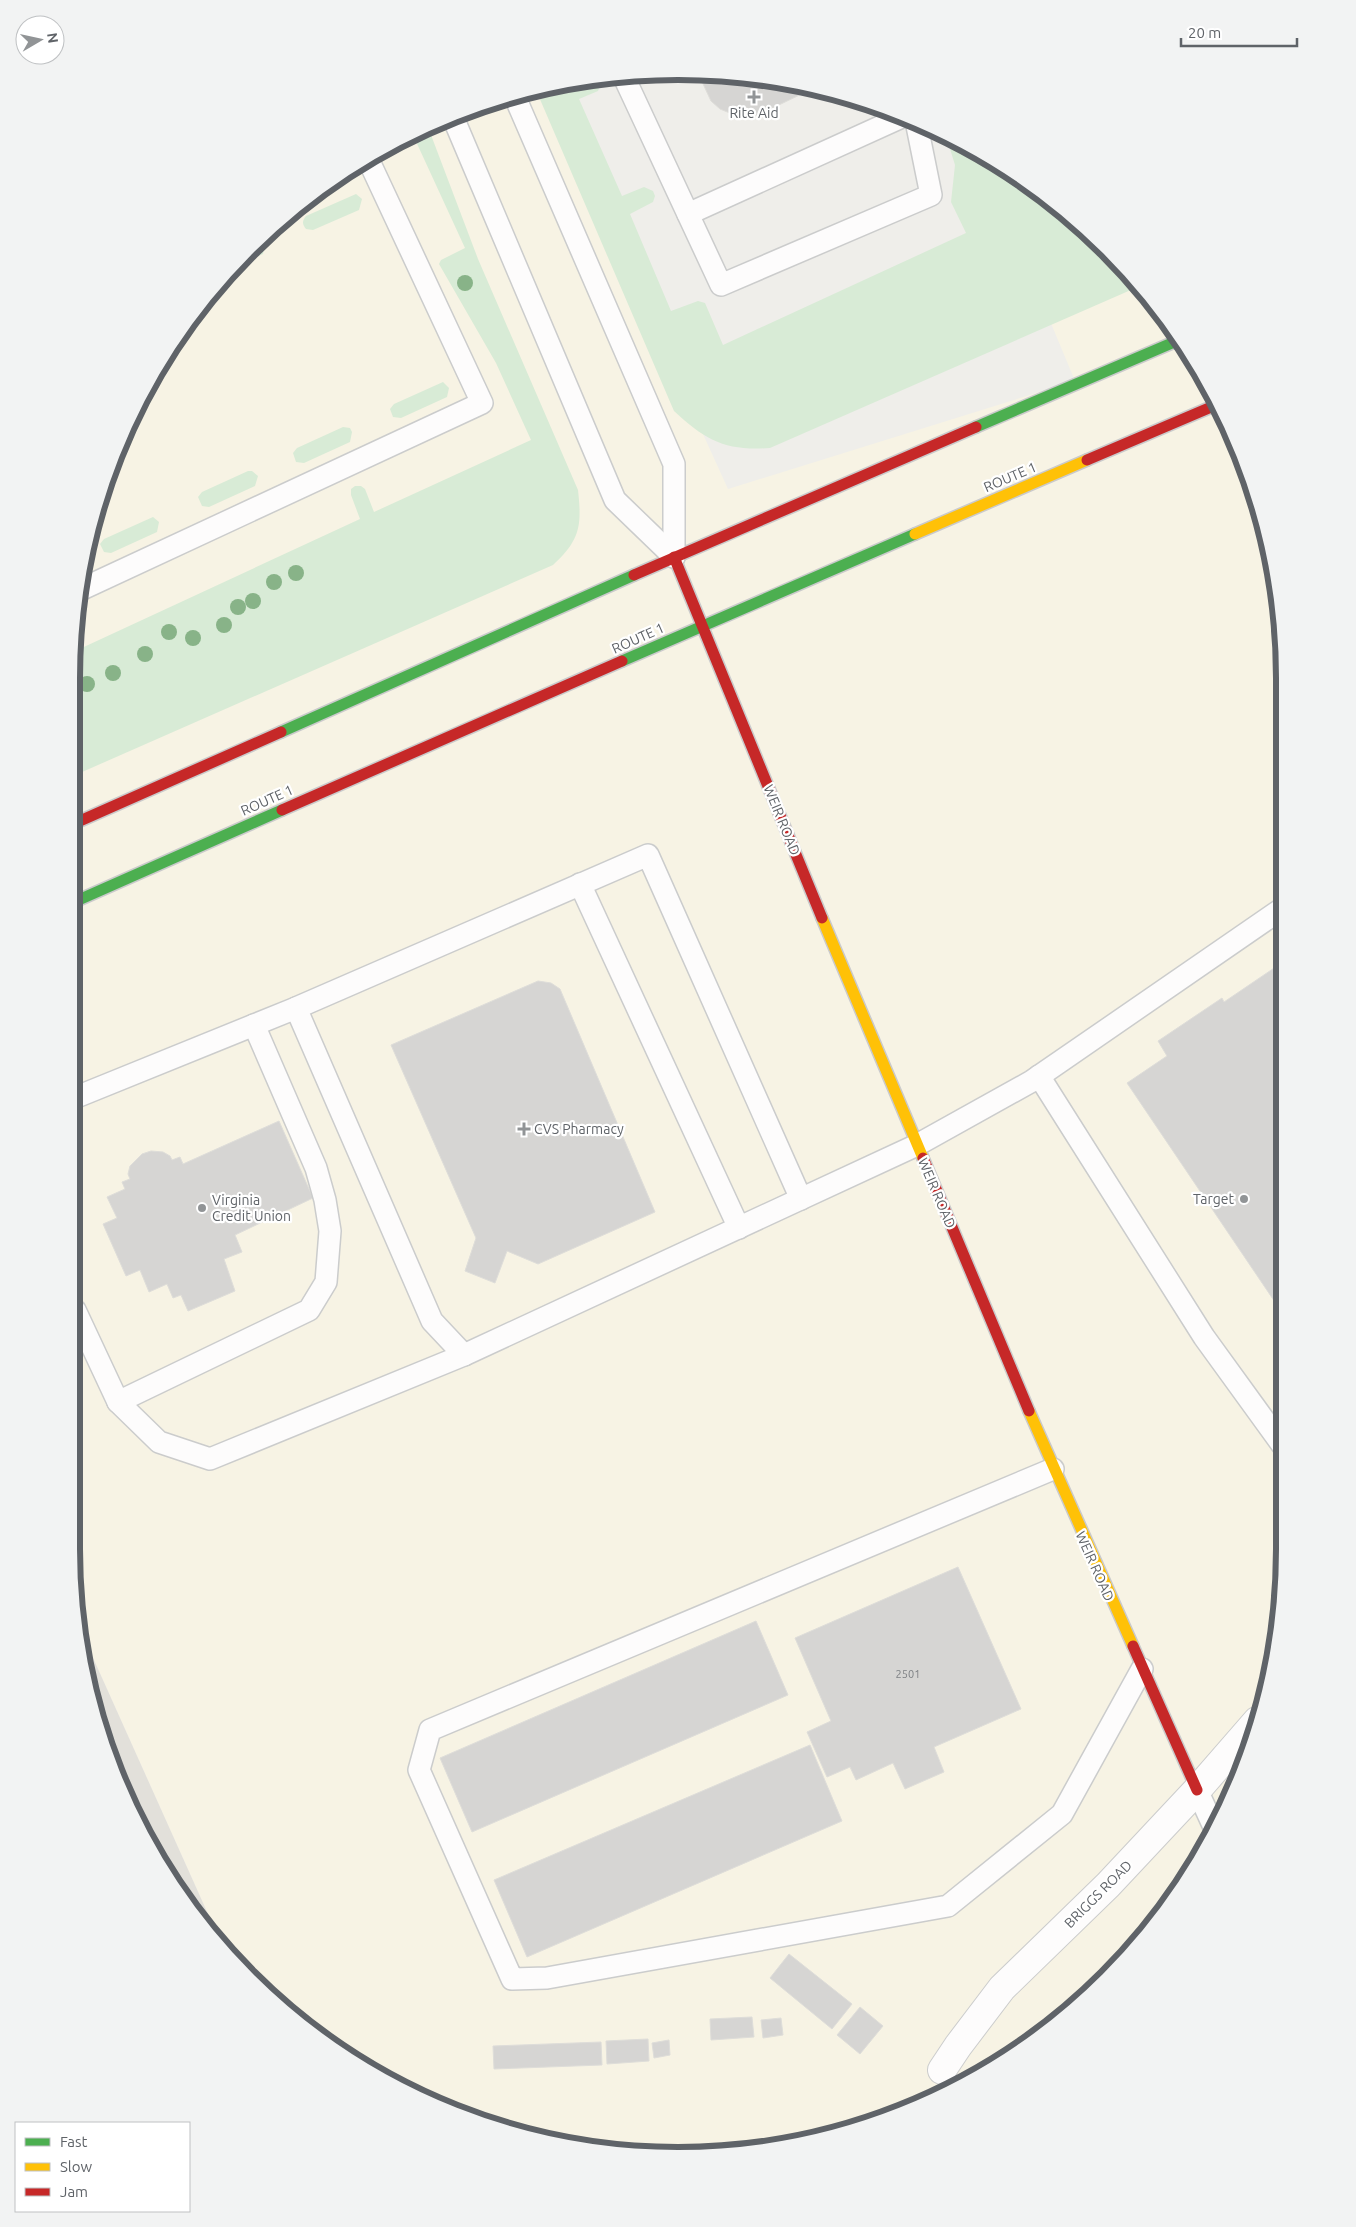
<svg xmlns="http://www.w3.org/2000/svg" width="1356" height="2227" font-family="Ubuntu,sans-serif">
  <rect width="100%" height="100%" fill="#efeeea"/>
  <polygon fill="#f7f3e4" points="545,87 728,489 1075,381 1033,280 1015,174 1134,278 1204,375 1264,521 1283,638 1283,1589 1252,1744 1182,1886 1107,1978 1047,2031 947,2093 873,2124 757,2151 678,2156 560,2144 483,2124 409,2093 309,2031 221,1943 76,1620 73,638 104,483 174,341 249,249 341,173 446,117"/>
  <polygon fill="#e2e0da" points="76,1620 221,1943 196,1918 134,1818 103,1744 76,1628"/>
  <g fill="#d8ebd6">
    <path d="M603,79L598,91L579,99L622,196L644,187L653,191L655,196L653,202L630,214L671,311L698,301L705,303L723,345L966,233L951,202L955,165L946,136L1015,174L1134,278L1140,286L770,448C726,451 706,441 674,411L536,90L560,83Z"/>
    <path d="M428,127L478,259L578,490C582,526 580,540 553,565L73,776V652L360,519L351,495V489L355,486H361L365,489L374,512L531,440L496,363L439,264L441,260L465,248L413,135Z"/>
    <path d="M356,194L362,199L359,210L313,230L306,229C302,224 302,221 306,216Z"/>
    <polygon points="260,239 265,244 263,254 234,267 249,249"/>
    <polygon points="443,382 449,388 447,397 401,418 393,417 390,409 394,404"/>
    <polygon points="343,427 350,428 352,432 350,442 304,463 296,462 293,453 297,448"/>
    <polygon points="248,471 252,471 258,476 255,486 209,507 202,506 198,497 202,492"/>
    <polygon points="153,517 159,522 157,532 111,553 104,552 100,544 104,539"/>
  </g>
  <g fill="#d6d5d3" stroke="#deddd9">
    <polygon points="698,73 797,83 814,88 754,117 742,118 720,109 711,101"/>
    <polygon points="1072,223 1084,234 1078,237"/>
    <polygon points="1283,962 1283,1314 1127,1083 1167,1056 1158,1041 1222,998 1224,1002"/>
    <polygon points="538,981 551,983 560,989 655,1212 538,1264 507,1251 495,1283 465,1271 476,1238 391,1045"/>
    <polygon points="279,1121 313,1198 235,1235 242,1252 224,1259 235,1291 188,1311 181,1295 173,1298 167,1284 149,1292 140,1270 126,1276 103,1224 117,1218 107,1197 125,1189 122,1182 130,1179 128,1174 130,1166 142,1154 151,1151 163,1152 170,1156 172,1160 180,1157 183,1164"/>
    <polygon points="958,1567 1021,1709 934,1747 944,1772 905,1789 893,1763 856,1780 850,1767 827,1777 807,1732 831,1721 795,1638"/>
    <polygon points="756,1621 788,1695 472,1832 440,1758"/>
    <polygon points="810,1745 842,1821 527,1957 494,1880"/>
    <polygon points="789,1954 852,2004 832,2029 770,1978"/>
    <polygon points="860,2007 883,2026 860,2054 837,2035"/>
    <polygon points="752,2017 754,2037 711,2040 710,2019"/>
    <polygon points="781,2018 783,2035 763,2038 761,2020"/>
    <polygon points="648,2039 649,2061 607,2064 606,2041"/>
    <polygon points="669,2040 670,2055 654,2058 652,2043"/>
    <polygon points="601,2042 602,2065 494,2069 493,2046"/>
  </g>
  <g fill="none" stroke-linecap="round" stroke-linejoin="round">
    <g stroke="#cbcccc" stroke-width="24">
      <g id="lane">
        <polyline points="624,77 721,285 931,195 916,121"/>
        <polyline points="515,97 674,464 674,557"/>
        <polyline points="452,115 615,500 674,557"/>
        <polyline points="688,214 904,116"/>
        <polyline points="82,589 482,403 368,159"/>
        <polyline points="580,884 739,1228"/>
        <polyline points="296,1008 648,855 801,1199"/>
        <polyline points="1039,1076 1204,1337 1283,1446"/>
        <polyline points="74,1098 296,1008 432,1321 464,1355"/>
        <polyline points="75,1310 118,1402 159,1442 210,1459 464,1355 917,1145 1032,1081 1283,908"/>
        <polyline points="118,1402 309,1310 326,1282 330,1231 325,1200 316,1168 254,1025"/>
        <polyline points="1053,1469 430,1730 419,1770 512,1979 547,1978 948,1906 1062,1814 1142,1669"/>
        <polyline points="1197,1790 1213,1825"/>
      </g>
    </g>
    <g stroke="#cbcccc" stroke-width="30">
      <polyline id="street" points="942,2070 958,2046 1002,1988 1108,1885 1197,1790 1257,1721"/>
    </g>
    <g stroke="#cacacb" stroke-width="14">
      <g id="fast">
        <polyline points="976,427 1179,340"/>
        <polyline points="622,661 915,534"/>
        <polyline points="281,732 634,575"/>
        <polyline points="74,902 282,810"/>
      </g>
    </g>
    <g stroke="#cacacb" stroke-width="14">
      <g id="slow">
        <polyline points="915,534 1087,460"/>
        <polyline points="822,918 923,1158"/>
        <polyline points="1029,1411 1133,1646"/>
      </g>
    </g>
    <g stroke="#cacacb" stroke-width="14">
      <g id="jam">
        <polyline points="1087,460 1216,405"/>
        <polyline points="674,557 822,918"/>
        <polyline points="634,575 976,427"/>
        <polyline points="282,810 622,661"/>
        <polyline points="73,824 281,732"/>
        <polyline points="923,1158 1029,1411"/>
        <polyline points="1133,1646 1197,1790"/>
      </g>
    </g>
    <use href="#lane" stroke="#fdfcfc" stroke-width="21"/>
    <use href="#street" stroke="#fdfcfc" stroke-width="28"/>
    <use href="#fast" stroke="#4caf50" stroke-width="11"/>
    <use href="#slow" stroke="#ffc107" stroke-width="11"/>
    <use href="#jam" stroke="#c62828" stroke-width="11"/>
  </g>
  <g fill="#88b388">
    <circle cx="465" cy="283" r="8"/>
    <circle cx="296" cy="573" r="8"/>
    <circle cx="274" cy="582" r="8"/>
    <circle cx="253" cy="601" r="8"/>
    <circle cx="238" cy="607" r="8"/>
    <circle cx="224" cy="625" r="8"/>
    <circle cx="169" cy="632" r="8"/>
    <circle cx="193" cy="638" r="8"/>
    <circle cx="145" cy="654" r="8"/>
    <circle cx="113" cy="673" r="8"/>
    <circle cx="87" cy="684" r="8"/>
  </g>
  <g fill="#919496" stroke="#fff" stroke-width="2">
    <path d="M751.5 89.5h5v5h5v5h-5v5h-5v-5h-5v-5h5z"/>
    <path d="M521.5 1121.5h5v5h5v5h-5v5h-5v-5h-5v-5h5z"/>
    <circle cx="1244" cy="1199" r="5"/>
    <circle cx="202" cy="1208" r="5"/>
  </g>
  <g text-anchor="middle" stroke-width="4.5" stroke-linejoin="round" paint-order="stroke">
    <g font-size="11" fill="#7e8184">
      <text x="908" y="1678">2501</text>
    </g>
    <g font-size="14" fill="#5f6368" stroke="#fff" text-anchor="start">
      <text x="754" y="118" text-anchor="middle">Rite Aid</text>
      <text x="534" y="1134">CVS Pharmacy</text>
      <text x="1234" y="1204" text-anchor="end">Target</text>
      <text x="212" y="1205">Virginia<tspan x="212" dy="16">Credit Union</tspan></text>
    </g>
    <g font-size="14" fill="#5f6368" stroke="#fff">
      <text transform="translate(1010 477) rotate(-23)" y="5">ROUTE 1</text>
      <text transform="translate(638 638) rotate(-24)" y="5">ROUTE 1</text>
      <text transform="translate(267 800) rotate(-24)" y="5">ROUTE 1</text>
      <text transform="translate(782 820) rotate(68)" y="5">WEIR ROAD</text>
      <text transform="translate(937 1193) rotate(67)" y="5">WEIR ROAD</text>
      <text transform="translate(1095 1566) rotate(66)" y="5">WEIR ROAD</text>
      <text transform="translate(1098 1894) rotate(-45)" y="5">BRIGGS ROAD</text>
    </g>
  </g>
  <path d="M0 0H1356V2227H0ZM678 80H678A598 598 0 0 1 1276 678V1549A598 598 0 0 1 678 2147H678A598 598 0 0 1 80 1549V678A598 598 0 0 1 678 80Z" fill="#f2f3f3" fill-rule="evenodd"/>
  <path fill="none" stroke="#5f6368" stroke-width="6" d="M678 80H678A598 598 0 0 1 1276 678V1549A598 598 0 0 1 678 2147H678A598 598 0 0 1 80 1549V678A598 598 0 0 1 678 80Z"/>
  <rect x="15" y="2122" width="175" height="90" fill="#ffffff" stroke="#bfc1c3"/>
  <rect x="25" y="2138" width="25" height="8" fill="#4caf50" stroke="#bfc1c3"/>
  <text x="60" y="2147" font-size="15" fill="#5f6368">Fast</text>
  <rect x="25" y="2163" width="25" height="8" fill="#ffc107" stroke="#bfc1c3"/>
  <text x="60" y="2172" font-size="15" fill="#5f6368">Slow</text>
  <rect x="25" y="2188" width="25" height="8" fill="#c62828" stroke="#bfc1c3"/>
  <text x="60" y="2197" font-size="15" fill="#5f6368">Jam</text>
  <g transform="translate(40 40) rotate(81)"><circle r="24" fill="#ffffff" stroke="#bfc1c3"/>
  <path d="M0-4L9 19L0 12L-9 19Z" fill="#919496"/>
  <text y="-8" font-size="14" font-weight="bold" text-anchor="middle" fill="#5f6368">N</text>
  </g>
  <path d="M1181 38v8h116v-8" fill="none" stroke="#5f6368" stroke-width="2.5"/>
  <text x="1188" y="38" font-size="15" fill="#5f6368" stroke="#ffffff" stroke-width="4" paint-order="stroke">20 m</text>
</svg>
